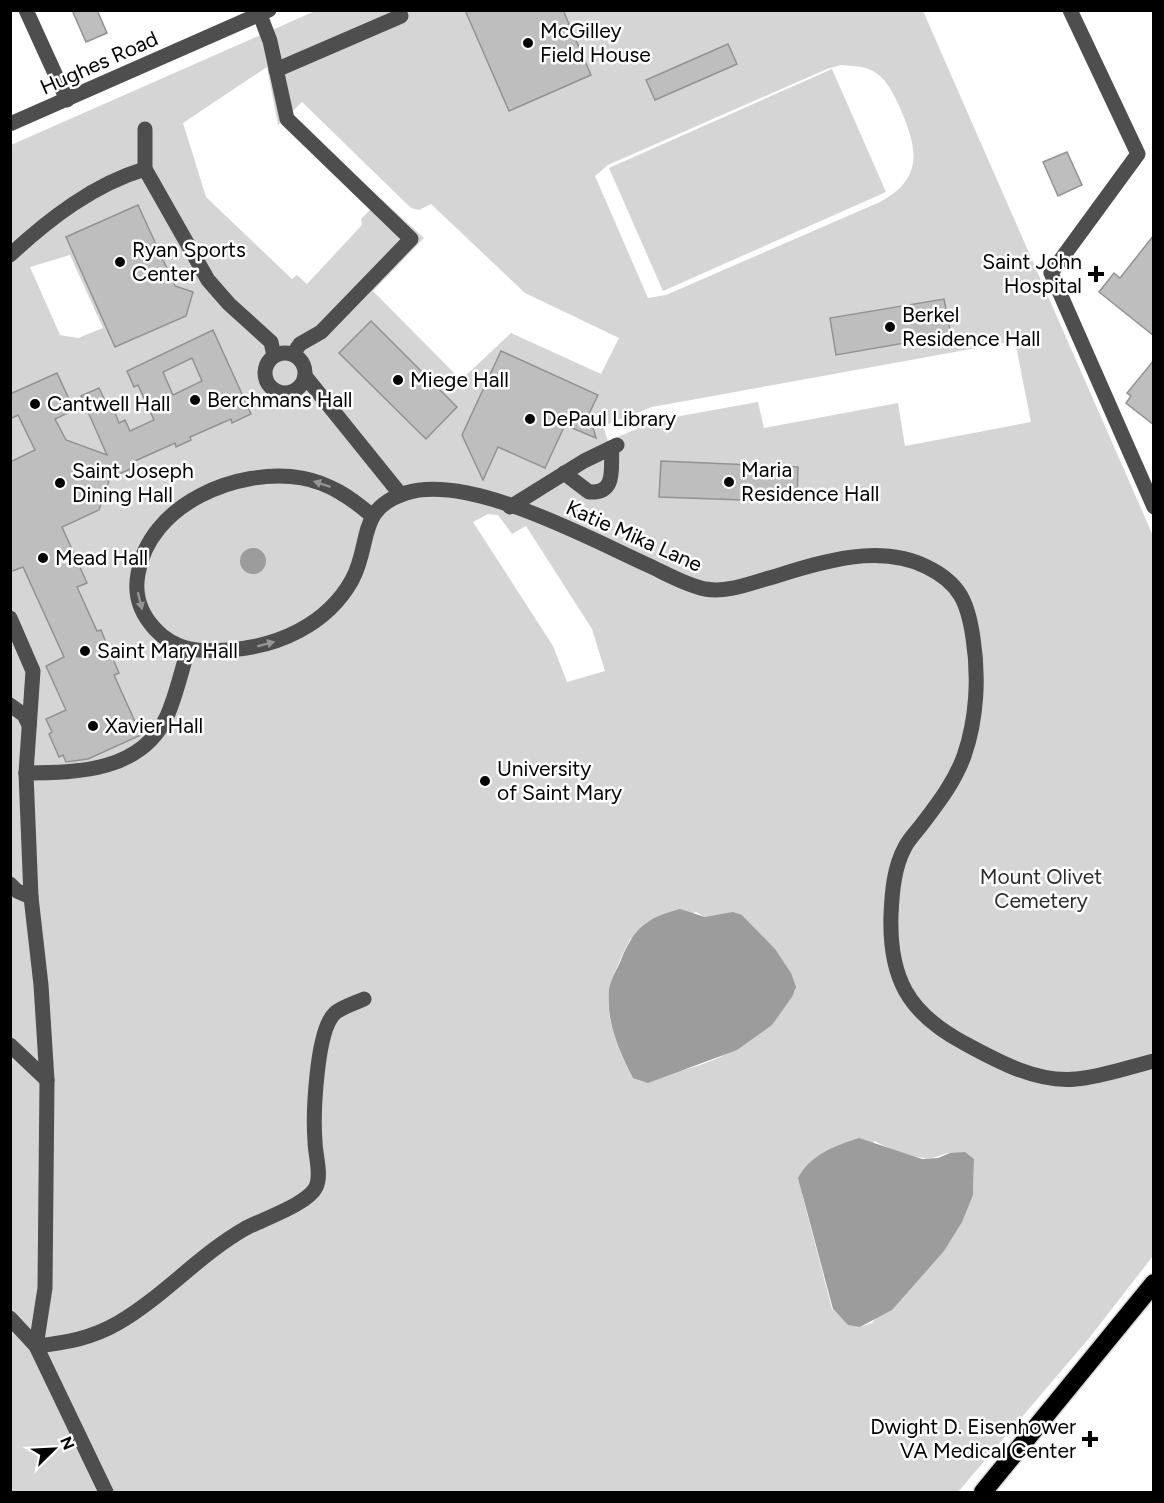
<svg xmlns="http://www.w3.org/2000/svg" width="1164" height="1503" font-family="Figtree,sans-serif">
  <rect width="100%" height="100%" fill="#fff"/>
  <g fill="#d5d5d5" fill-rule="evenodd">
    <path d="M315,11H465L509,111L591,75L563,11H923L1154,538L1153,1256L1090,1337L958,1492H11L10,419L65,391L57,373L11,394V145ZM728,44L655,100V99L646,79ZM841,65C852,66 864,66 873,71C887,79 893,93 900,108C917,147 925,178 880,202L666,295L648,298L595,176L608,165L827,69ZM267,67L278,125L302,102L411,208L419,210L431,204L525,293L619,338L601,374L511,333L461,380L373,291L424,238L381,199L361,219L362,225L307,284L297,275L292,279L206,197L183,123ZM138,205L175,286L193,292L186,316L115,347L66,237ZM70,255L103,328L78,338L60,335L30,267ZM944,299L950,335L836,355L830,318ZM371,321L457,406L426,439L339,353ZM1015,341L1031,422L905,446L898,403L764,428L758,402L658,420L608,441L603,426L652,407ZM501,351L597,395L589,414L596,438L565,425L545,468L498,447L483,479L463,435ZM798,467L796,502L660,497ZM488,514L498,515L512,534L526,526L592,629L605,671L567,682L553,646L473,522ZM696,912L705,917L742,915L753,927L792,997C755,1051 697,1073 633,1078C620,1054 603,1016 610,987C614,971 623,954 630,939ZM875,1141C885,1148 913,1157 924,1158C934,1160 942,1153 951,1153C958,1153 967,1157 974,1159L973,1195L872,1323L860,1327L849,1325L832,1309L802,1194Z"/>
    <polygon points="832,69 886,192 663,291 609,168"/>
  </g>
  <g fill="#9c9c9c">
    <circle cx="253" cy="561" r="13"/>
    <path d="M680,909L705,917L733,912L742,915L775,949L791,973L796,987L792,997L772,1025L737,1050L648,1083L633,1078C619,1051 606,1022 609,990C610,981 617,969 621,960C634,928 646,918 680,909Z"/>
    <path d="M859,1138L922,1159L938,1158L950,1153L965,1152L974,1159L973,1195L962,1222L944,1251L892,1310L860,1327L848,1325L833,1309L798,1178C811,1154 835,1146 859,1138Z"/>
  </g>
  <g fill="#bebebe" stroke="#929292" stroke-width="1.5" fill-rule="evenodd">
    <polygon points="72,10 97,10 107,33 86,42"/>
    <polygon points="465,10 563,10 591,75 509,111"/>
    <polygon points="728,44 737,64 655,100 646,80"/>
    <polygon points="1067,152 1082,185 1058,196 1043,162"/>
    <polygon points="138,205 175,286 193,292 186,316 115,347 66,237"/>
    <polygon points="1154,235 1154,336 1099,292 1114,273 1120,278"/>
    <polygon points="944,299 951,335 836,355 830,318"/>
    <polygon points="371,321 457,407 426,439 339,353"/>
    <path d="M213,330L251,414L232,423L231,419L190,437L191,440L176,447L175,443L135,461L137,466L110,478L99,510L62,527L87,583L77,587L97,631L101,630L107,645L119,673L114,675L141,735L88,759L66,762L63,755L59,757L49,734L52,732L46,719L66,710L46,666L64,657L23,567L10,572V462L35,450L18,415L10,419V394L57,373L74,410L55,419L66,440L107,455L81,396L99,388L107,405L111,403L119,423L125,420L130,431L154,420L138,385L134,387L127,371ZM192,358L202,381L173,395L163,372Z"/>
    <polygon points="501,351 598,395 589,414 596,438 565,425 545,468 498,447 483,480 462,435"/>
    <polygon points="1154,360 1154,425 1126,403 1131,396 1127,393"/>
    <polygon points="661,461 798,467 797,502 659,497"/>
  </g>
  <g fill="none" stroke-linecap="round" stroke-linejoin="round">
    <g stroke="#dbdbdb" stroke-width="21">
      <polyline id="highway" points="983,1492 1154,1283"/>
    </g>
    <g stroke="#4e4e4e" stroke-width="15">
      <polyline points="26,10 67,100"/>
      <polyline points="1070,10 1138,154 1051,273 1154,507"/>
      <polyline points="260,15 270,41 287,119 411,239 321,332 300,344 293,354"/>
      <polyline points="276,70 401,16"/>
      <polyline points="10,124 269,10"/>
      <polyline points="145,129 145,169 208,280 229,304 271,342 274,356"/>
      <path d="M10,255C49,219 94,184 145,169"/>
      <circle cx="285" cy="373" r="20"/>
      <polyline points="305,376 401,495"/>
      <path d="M564,473L589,492C618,494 610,466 612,448"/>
      <polyline points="510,507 584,461 617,445"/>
      <path d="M371,515C350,497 329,483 302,478C238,467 149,504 138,574C134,595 140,613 155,629C175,651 199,652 228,650C277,647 327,625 352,580C372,543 356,509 406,493C470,473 590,539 650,566C667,574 686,585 705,589C728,593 750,583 773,577C821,562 879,543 927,567C960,583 968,603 973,638C979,676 977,719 964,756C955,781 939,802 923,823C917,831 909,839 905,847C894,867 892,892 891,915C889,978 908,1013 964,1043C997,1061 1037,1083 1076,1079C1102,1077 1129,1067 1154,1061"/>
      <polyline points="10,618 33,671 26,773"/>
      <polyline points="10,705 24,715 29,725"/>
      <path d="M10,884L17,891L31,897L41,985L47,1080L45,1288L36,1346C66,1343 92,1338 118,1323C163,1297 200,1254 246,1228C263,1219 308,1204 316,1187C322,1174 315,1155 315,1141C313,1116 316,1030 335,1013C342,1007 355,1003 364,999"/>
      <path d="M31,897L26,773C78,773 142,771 167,716C176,696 181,672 188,650"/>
      <polyline points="10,1045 47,1080"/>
      <polyline points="10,1318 36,1346 106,1492"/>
    </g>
    <use href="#highway" stroke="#000" stroke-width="18"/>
  </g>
  <defs><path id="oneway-solid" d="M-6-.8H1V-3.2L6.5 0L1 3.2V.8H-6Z" transform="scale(1.5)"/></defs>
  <g fill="#959595">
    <use href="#oneway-solid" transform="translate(322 484) rotate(-162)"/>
    <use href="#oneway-solid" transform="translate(140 601) rotate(76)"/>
    <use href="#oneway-solid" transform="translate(266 644) rotate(-15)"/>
  </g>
  <g fill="#000" stroke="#fff" stroke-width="2">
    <circle cx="528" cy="43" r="6"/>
    <circle cx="120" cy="262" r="6"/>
    <path d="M1093 265h6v6h6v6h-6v6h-6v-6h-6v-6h6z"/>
    <circle cx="890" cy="327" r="6"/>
    <circle cx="398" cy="380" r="6"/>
    <circle cx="195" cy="400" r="6"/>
    <circle cx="35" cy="404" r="6"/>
    <circle cx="530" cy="419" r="6"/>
    <circle cx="729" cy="482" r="6"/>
    <circle cx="60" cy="483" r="6"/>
    <circle cx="43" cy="558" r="6"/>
    <circle cx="85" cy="651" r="6"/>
    <circle cx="93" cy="726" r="6"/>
    <circle cx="485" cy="781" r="6"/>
    <path d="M1087 1430h6v6h6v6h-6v6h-6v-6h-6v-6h6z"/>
  </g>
  <g text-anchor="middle" stroke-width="5" stroke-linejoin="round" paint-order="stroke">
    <g font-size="21" fill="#000" stroke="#fff" text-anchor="start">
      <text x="540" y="38">McGilley<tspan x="540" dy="24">Field House</tspan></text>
      <text x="132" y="257">Ryan Sports<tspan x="132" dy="24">Center</tspan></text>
      <text x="1082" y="269" text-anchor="end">Saint John<tspan x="1082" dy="24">Hospital</tspan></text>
      <text x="902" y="322">Berkel<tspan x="902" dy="24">Residence Hall</tspan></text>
      <text x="410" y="387">Miege Hall</text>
      <text x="207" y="407">Berchmans Hall</text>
      <text x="47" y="411">Cantwell Hall</text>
      <text x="542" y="426">DePaul Library</text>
      <text x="741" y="477">Maria<tspan x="741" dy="24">Residence Hall</tspan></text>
      <text x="72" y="478">Saint Joseph<tspan x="72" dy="24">Dining Hall</tspan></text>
      <text x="55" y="565">Mead Hall</text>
      <text x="97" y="658">Saint Mary Hall</text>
      <text x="105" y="733">Xavier Hall</text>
      <text x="497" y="776">University<tspan x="497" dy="24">of Saint Mary</tspan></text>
      <text x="1076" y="1434" text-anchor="end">Dwight D. Eisenhower<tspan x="1076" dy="24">VA Medical Center</tspan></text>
    </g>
    <g font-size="21" fill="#000" stroke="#fff">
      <text transform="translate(99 63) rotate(-24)" y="7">Hughes Road</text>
      <text transform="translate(634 536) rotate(24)" y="7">Katie Mika Lane</text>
    </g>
    <g font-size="21" fill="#2c2c2c" stroke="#fff">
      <text x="1041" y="884">Mount Olivet<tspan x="1041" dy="24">Cemetery</tspan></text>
    </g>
  </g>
  <rect width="1164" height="1503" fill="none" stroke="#000000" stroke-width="24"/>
  <g transform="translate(54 1449) rotate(66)" stroke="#ffffff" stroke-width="4.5" paint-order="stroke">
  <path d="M0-4.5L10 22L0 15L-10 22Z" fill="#000000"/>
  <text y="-9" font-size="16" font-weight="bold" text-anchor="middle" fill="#000000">N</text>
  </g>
</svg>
